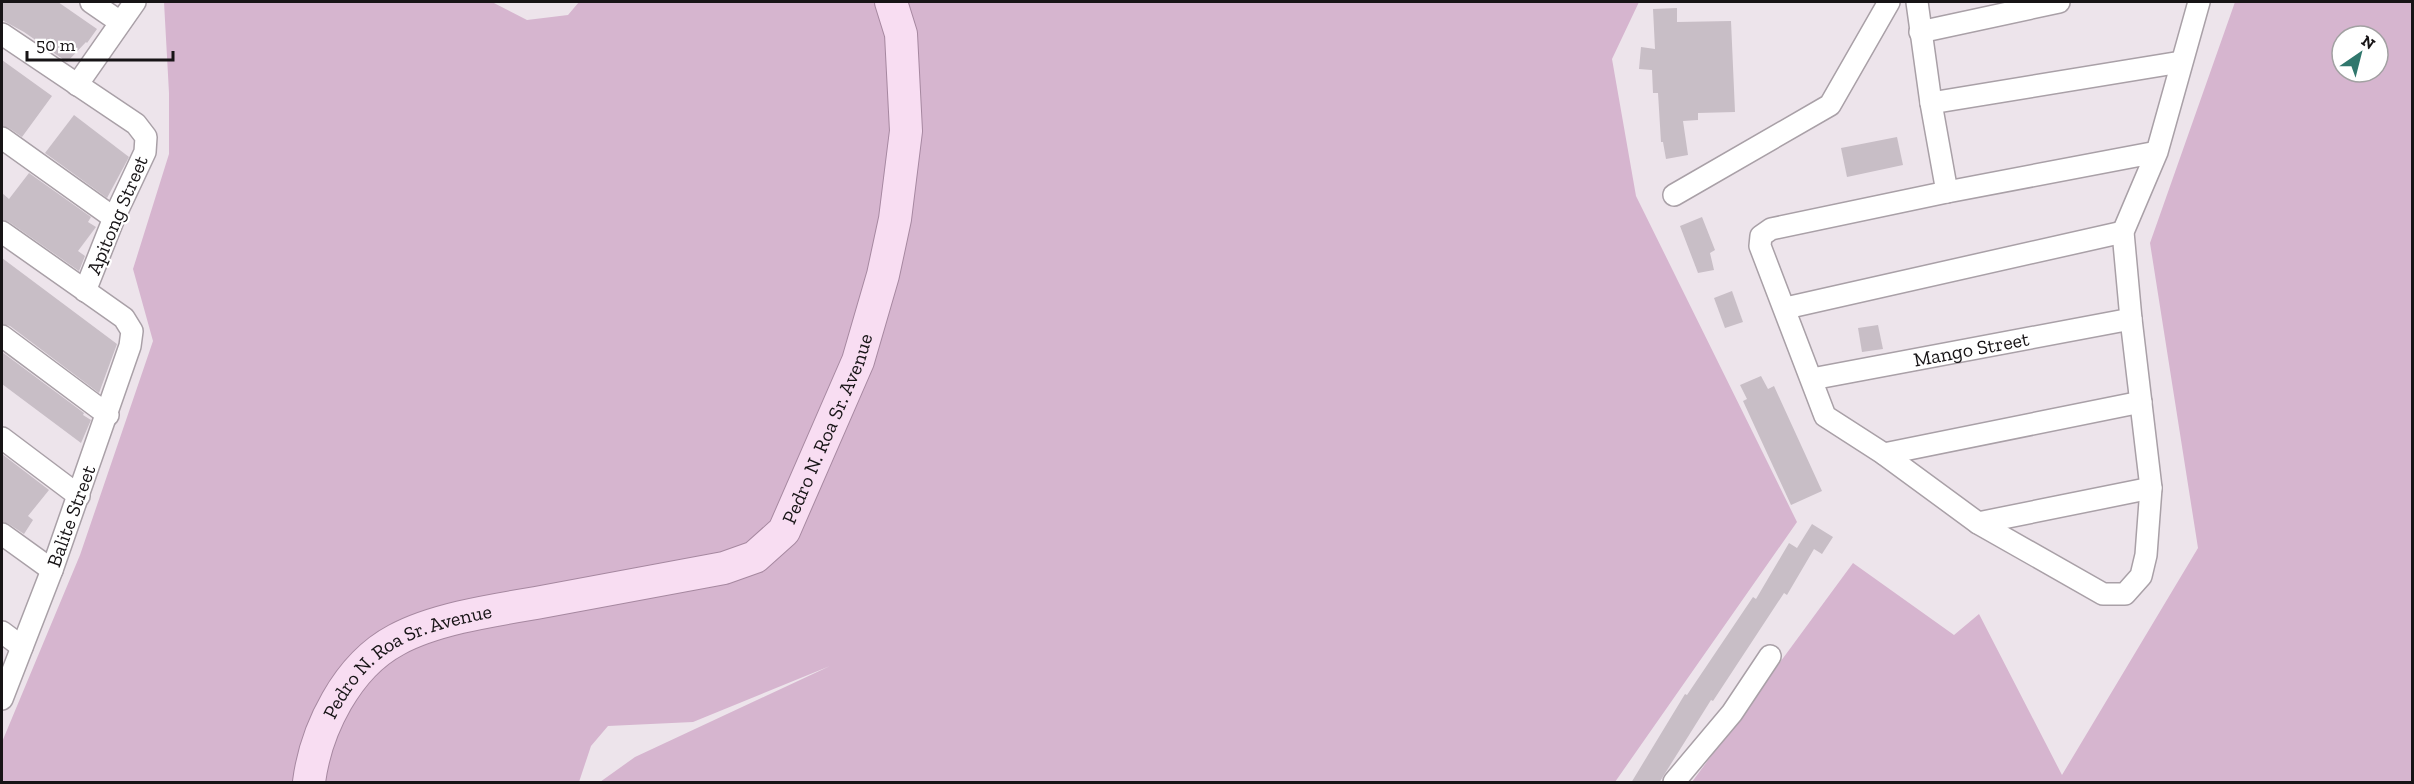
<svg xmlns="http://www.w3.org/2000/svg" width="2414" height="784" font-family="'Zilla Slab',serif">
  <rect width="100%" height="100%" fill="#ede4eb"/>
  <g fill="#d6b5cf" fill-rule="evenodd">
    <polygon points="164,2 492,2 527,20 568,15 579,2 1639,2 1612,59 1636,196 1797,522 1615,782 600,782 635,757 830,666 693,722 608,726 591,746 579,782 2,782 2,742 80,555 153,341 133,269 169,154 169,93"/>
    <path d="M2235,2H2412V782H1692L1853,563L1954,635L1979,614L2062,775L2198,548L2150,243ZM2342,36H2378V72H2342Z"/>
  </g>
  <g fill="#c8bec6">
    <polygon points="2,2 58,2 97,29 87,43 86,42 67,62 24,32 2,20"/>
    <polygon points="1677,8 1677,22 1731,21 1735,112 1698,113 1698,120 1683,121 1688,155 1666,159 1663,142 1661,142 1658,93 1653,93 1652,70 1639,69 1641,47 1655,49 1653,9"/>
    <polygon points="2,60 52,96 22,137 9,128 2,126"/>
    <polygon points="74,115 129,157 107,198 45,153"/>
    <polygon points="1897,137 1903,165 1847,177 1841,148"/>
    <polygon points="29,173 91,217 88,222 96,227 78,251 85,256 79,271 9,222 2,220 2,193 9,199"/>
    <polygon points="1702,217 1715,250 1710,253 1714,270 1698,273 1680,226"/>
    <polygon points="2,258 117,344 99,393 10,326 2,324"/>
    <polygon points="1732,291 1743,322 1725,328 1714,298"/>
    <polygon points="1878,325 1883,349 1862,352 1858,328"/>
    <polygon points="2,352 84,413 83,415 91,420 81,443 2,384"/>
    <polygon points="1761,376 1768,389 1774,386 1822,491 1791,505 1743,401 1747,399 1740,385"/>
    <polygon points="2,454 49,490 28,516 33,520 24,534 9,524 2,522"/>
    <polygon points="1812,524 1833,537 1822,554 1814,549 1787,595 1784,593 1713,701 1711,700 1659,783 1631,783 1685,694 1687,695 1753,597 1756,599 1789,543 1797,548"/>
  </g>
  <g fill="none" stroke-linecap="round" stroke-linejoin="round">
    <g stroke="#a9a0a7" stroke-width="24">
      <g id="minor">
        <polyline points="91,2 120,22"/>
        <polyline points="1917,2 1931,103 1947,192"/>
        <polyline points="1920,32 2059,2"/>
        <polyline points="2,34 136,124 146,137 145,152 114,218 85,291"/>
        <polyline points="77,85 135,2"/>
        <polyline points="1931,103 2181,62"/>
        <polyline points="2,138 114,218"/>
        <polyline points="2157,152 1947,192 1771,229 1761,236 1760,246 1825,416 1884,454 1978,523 2103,594 2125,594 2141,576 2146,555 2151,488 2131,319 2123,232 2157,152 2199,2"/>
        <polyline points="1674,195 1830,105 1889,2"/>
        <polyline points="2,232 124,318 132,331 130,346 52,570 2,699"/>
        <polyline points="1786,308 2123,232"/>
        <polyline points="2,336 108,415"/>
        <path id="s1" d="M1812,379L2131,319"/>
        <polyline points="2,438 79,496"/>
        <polyline points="1884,454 2141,402"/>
        <polyline points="1978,523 2151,488"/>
        <polyline points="2,534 52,570"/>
        <polyline points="2,632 22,647"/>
        <polyline points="1674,782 1732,713 1770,656"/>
      </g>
    </g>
    <g stroke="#a688a0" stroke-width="34">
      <g id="primary">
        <path id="s2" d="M309,782C316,729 347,666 396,640C434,619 494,610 536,603C599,591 662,579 724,568L755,557L784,531L858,361L883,275L895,219L906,131L901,34L891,2"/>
      </g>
    </g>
    <use href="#minor" stroke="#fff" stroke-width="21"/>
    <use href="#primary" stroke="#f8ddf2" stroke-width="32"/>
  </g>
  <g text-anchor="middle" stroke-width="4.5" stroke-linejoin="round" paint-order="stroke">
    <g font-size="20" fill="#171416" stroke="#fff">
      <text transform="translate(117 215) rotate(-67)" y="7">Apitong Street</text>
      <text dy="7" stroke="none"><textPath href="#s1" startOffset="162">Mango Street</textPath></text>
      <text dy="7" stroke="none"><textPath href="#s2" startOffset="692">Pedro N. Roa Sr. Avenue</textPath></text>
      <text transform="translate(71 516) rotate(-70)" y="7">Balite Street</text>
      <text dy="7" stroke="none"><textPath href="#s2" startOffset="170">Pedro N. Roa Sr. Avenue</textPath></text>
    </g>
  </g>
  <rect width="2414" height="784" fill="none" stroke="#171416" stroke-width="6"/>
  <g transform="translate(2360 54) rotate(35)"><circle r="28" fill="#ffffff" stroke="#a2a1a2" stroke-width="1.5"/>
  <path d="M0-4.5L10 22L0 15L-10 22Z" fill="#30776d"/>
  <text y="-9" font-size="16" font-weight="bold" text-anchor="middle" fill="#171416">N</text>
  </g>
  <path d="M27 51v9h146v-9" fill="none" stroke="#171416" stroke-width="3"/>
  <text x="36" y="51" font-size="18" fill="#171416" stroke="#ffffff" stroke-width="4.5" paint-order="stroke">50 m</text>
</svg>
